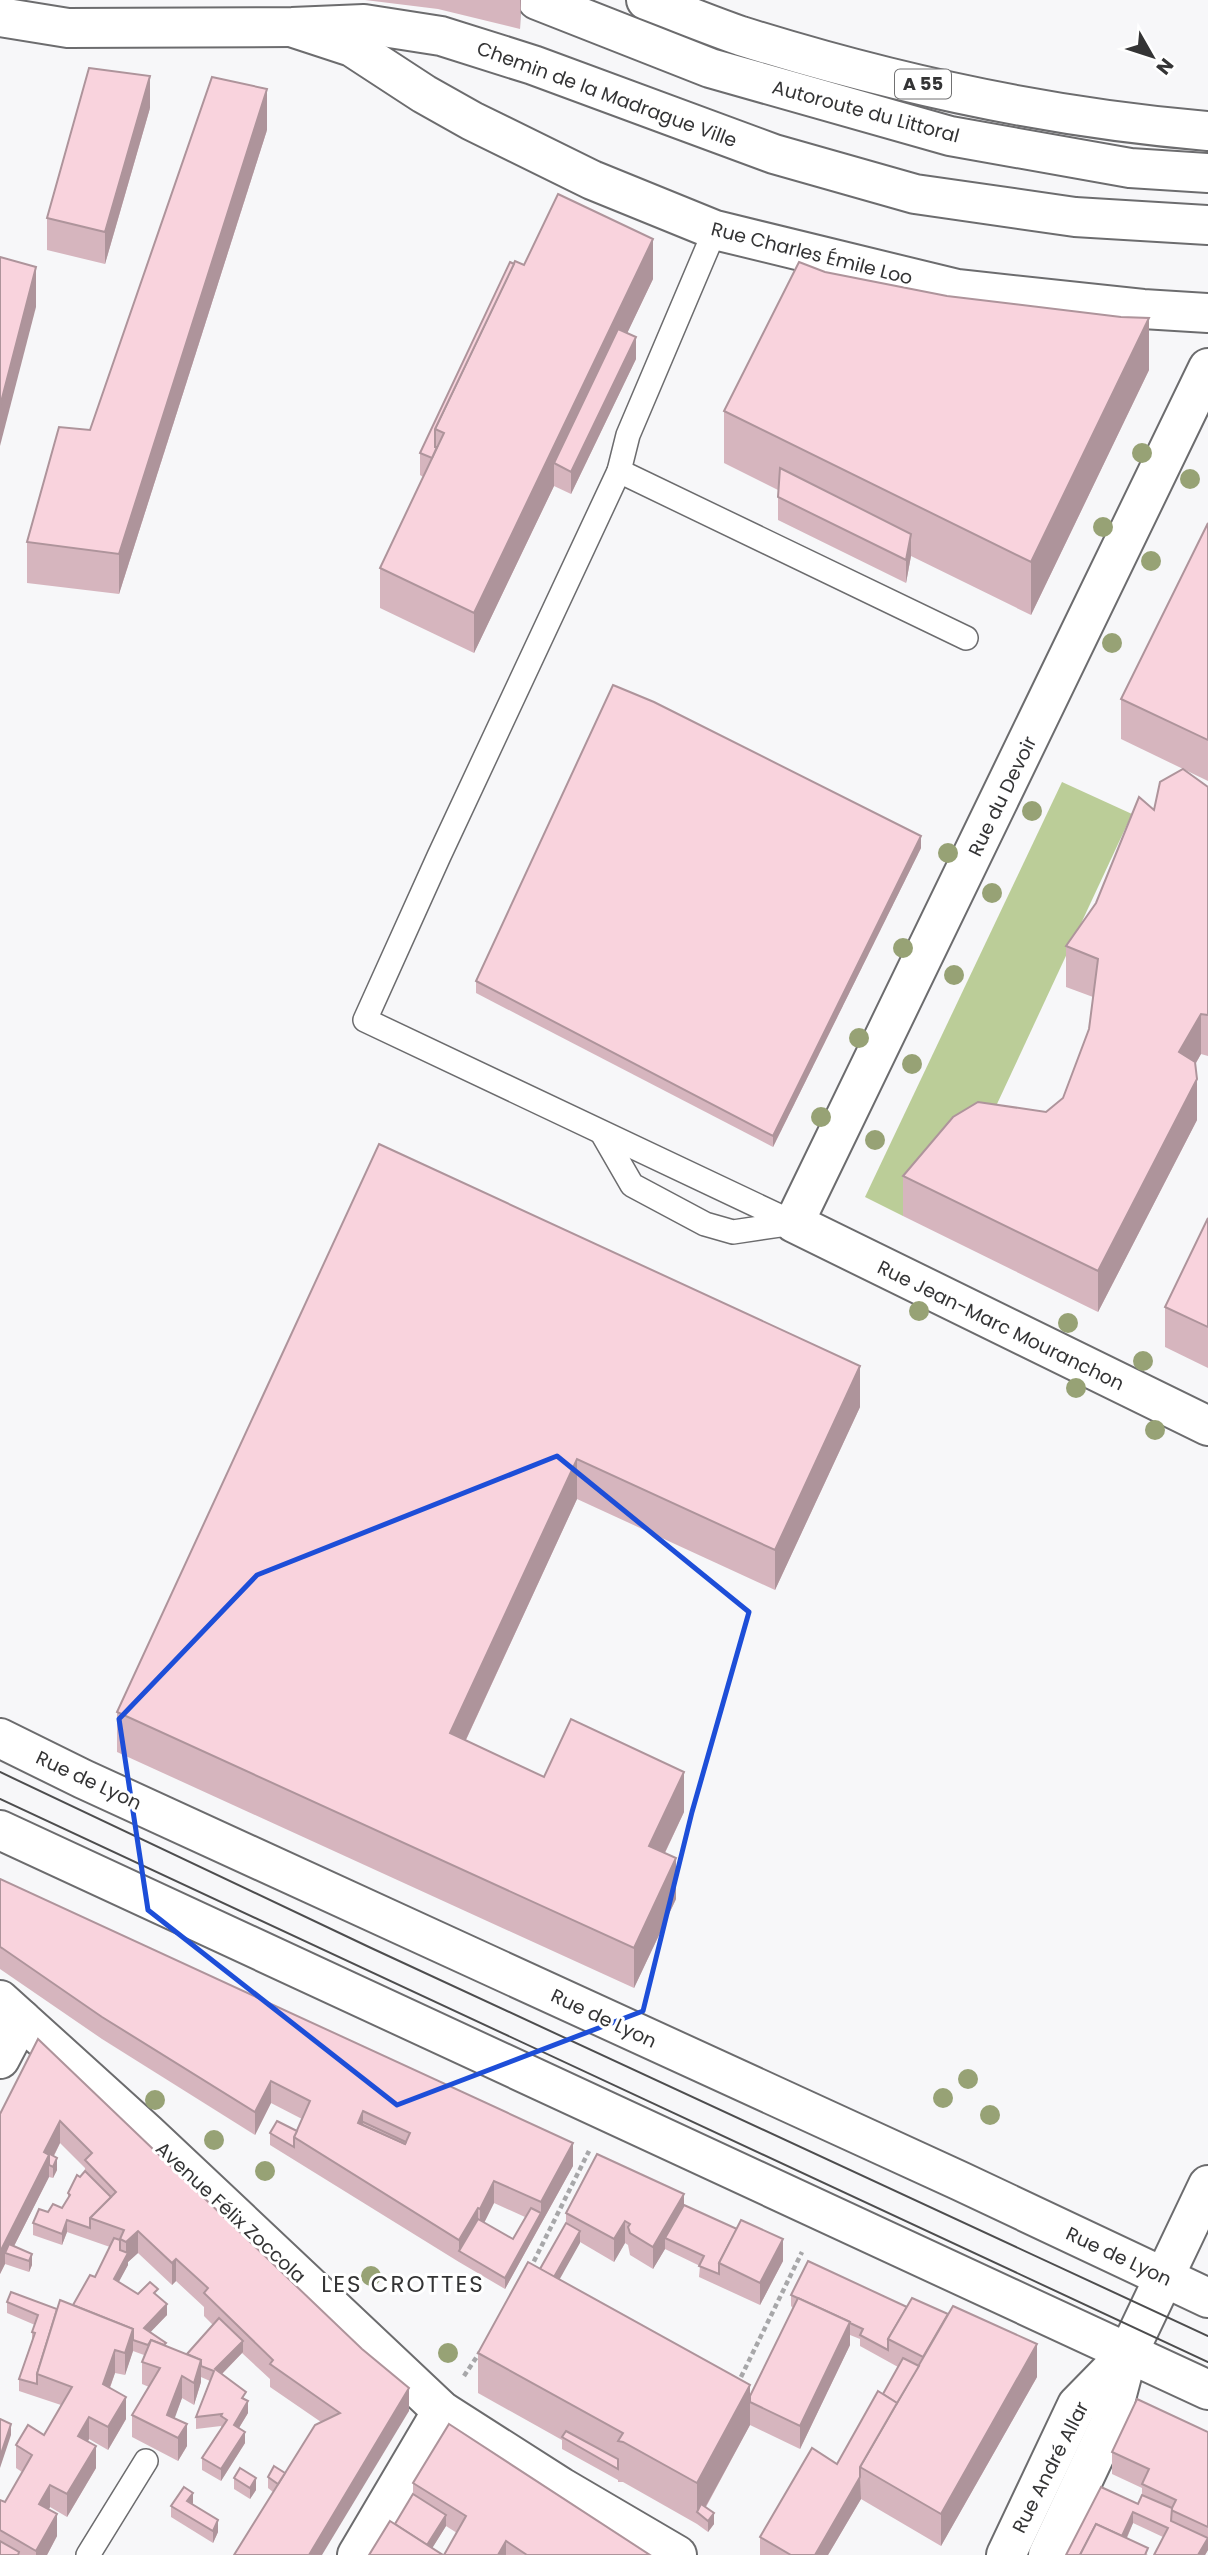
<svg xmlns="http://www.w3.org/2000/svg" width="1208" height="2555" font-family="Poppins,sans-serif">
  <rect width="100%" height="100%" fill="#f7f7f9"/>
  <polygon fill="#bbcd98" points="1062,782 1132,814 997,1104 903,1216 865,1197"/>
  <g fill="none" stroke-linecap="round" stroke-linejoin="round">
    <g stroke="#6c6c6e" stroke-width="26">
      <g id="lane">
        <polyline points="715,230 628,435 619,471 439,856 365,1020 794,1223"/>
        <polyline points="619,471 966,638"/>
        <polyline points="602,1133 632,1185 705,1224 733,1232 794,1223"/>
        <polyline points="88,2555 146,2461"/>
      </g>
    </g>
    <g stroke="#6c6c6e" stroke-width="42">
      <g id="street">
        <polyline points="294,28 352,47 424,94 472,121 592,180 715,230 957,289 1143,309 1208,313"/>
        <polyline points="1208,368 794,1223 1208,1426"/>
        <polyline points="0,2000 147,2133 442,2411 561,2487 677,2555"/>
        <polyline points="0,2059 21,2019"/>
        <polyline points="357,2555 442,2411"/>
        <polyline points="1006,2555 1077,2405 1127,2354"/>
        <polyline points="1048,2555 1109,2425 1128,2353 1208,2185"/>
      </g>
    </g>
    <g stroke="#6c6c6e" stroke-width="42">
      <g id="secondary">
        <polyline points="0,17 68,28 292,27 364,24 441,36 533,65 774,154 915,194 1075,217 1208,225"/>
        <polyline points="0,1738 83,1779 960,2181 1208,2298"/>
        <polyline points="0,1830 1208,2390"/>
      </g>
    </g>
    <g stroke="#6c6c6e" stroke-width="42">
      <g id="highway">
        <polyline points="537,0 710,68 950,136 1130,168 1208,173"/>
        <path d="M646,0C678,12 709,25 741,36C891,83 1051,118 1208,131"/>
      </g>
    </g>
    <g stroke="#a7a7a9" stroke-width="4.5" stroke-dasharray="5 3.5" stroke-linecap="butt">
      <polyline points="530,2269 589,2151"/>
      <polyline points="464,2376 480,2352"/>
      <polyline points="741,2377 802,2252"/>
    </g>
    <use href="#lane" stroke="#fff" stroke-width="23"/>
    <use href="#street" stroke="#fff" stroke-width="38"/>
    <use href="#secondary" stroke="#fff" stroke-width="38"/>
    <use href="#highway" stroke="#fff" stroke-width="38"/>
    <g stroke="#4d4d4e" stroke-width="2">
      <polyline points="0,1772 369,1947 1208,2336"/>
      <polyline points="0,1799 1208,2362"/>
    </g>
  </g>
  <g fill="#97a275">
    <circle cx="1142" cy="453" r="10"/>
    <circle cx="1190" cy="479" r="10"/>
    <circle cx="1103" cy="527" r="10"/>
    <circle cx="1151" cy="561" r="10"/>
    <circle cx="1112" cy="643" r="10"/>
    <circle cx="1032" cy="811" r="10"/>
    <circle cx="948" cy="853" r="10"/>
    <circle cx="992" cy="893" r="10"/>
    <circle cx="903" cy="948" r="10"/>
    <circle cx="954" cy="975" r="10"/>
    <circle cx="859" cy="1038" r="10"/>
    <circle cx="912" cy="1064" r="10"/>
    <circle cx="821" cy="1117" r="10"/>
    <circle cx="875" cy="1140" r="10"/>
    <circle cx="919" cy="1311" r="10"/>
    <circle cx="1068" cy="1323" r="10"/>
    <circle cx="1143" cy="1361" r="10"/>
    <circle cx="1076" cy="1388" r="10"/>
    <circle cx="1155" cy="1430" r="10"/>
    <circle cx="968" cy="2079" r="10"/>
    <circle cx="943" cy="2098" r="10"/>
    <circle cx="155" cy="2100" r="10"/>
    <circle cx="990" cy="2115" r="10"/>
    <circle cx="214" cy="2140" r="10"/>
    <circle cx="265" cy="2171" r="10"/>
    <circle cx="371" cy="2276" r="10"/>
    <circle cx="448" cy="2353" r="10"/>
  </g>
  <g fill="#d6b5be" fill-rule="evenodd">
    <polygon points="365,0 521,0 520,29 438,9"/>
    <polygon points="150,108 105,264 47,250 47,218"/>
    <polygon points="267,130 119,594 27,583 27,542"/>
    <polygon points="514,264 653,279 627,333 636,359 571,494 554,486 474,653 380,608 380,568 423,477 420,475 420,453"/>
    <polygon points="825,272 947,296 1149,370 1031,615 911,556 906,583 778,520 778,490 724,463 724,411"/>
    <polygon points="1208,523 1208,781 1121,739 1121,699"/>
    <polygon points="1208,787 1208,1056 1201,1054 1196,1063 1197,1120 1098,1312 903,1216 903,1176 1046,1112 1063,1098 1089,1029 1093,997 1066,987 1066,946 1096,903 1154,810"/>
    <polygon points="921,848 773,1147 476,993 476,981"/>
    <polygon points="379,1144 860,1407 775,1590 577,1499 466,1740 544,1777 684,1812 665,1853 676,1899 634,1988 117,1752 117,1712"/>
    <polygon points="1208,1218 1208,1368 1165,1347 1165,1307"/>
    <path d="M0,1879L573,2166L505,2289L459,2262L270,2145V2133L297,2131L302,2119L271,2103L255,2135L102,2039L0,1969ZM494,2203L525,2217L513,2239L484,2223Z"/>
    <path d="M38,2039L409,2411L273,2492L268,2488V2477L285,2473L321,2422L270,2387V2379L242,2353L222,2374L246,2400L248,2413L239,2428L245,2443L221,2481L202,2470V2458L221,2428V2426L196,2429V2417L210,2381L201,2377V2382L194,2405L182,2398L174,2418L187,2446L178,2461L132,2437V2415L149,2387L142,2384V2362L144,2355L133,2351L125,2375L115,2373L110,2388L126,2419L108,2450L89,2439L88,2442L96,2468L67,2517L50,2507L49,2509L57,2536L47,2555H0V2500L5,2502L22,2472L16,2468V2445L44,2435L61,2405L19,2391V2379L32,2342V2332L35,2325L7,2313V2302L57,2309L73,2305L95,2277L110,2247L67,2232L62,2245L33,2235V2223L48,2212L62,2208L68,2199V2193L85,2171V2168L60,2143L54,2156L57,2170L53,2178L49,2177L14,2246L32,2254V2265L29,2272L5,2264L0,2274V2114ZM138,2253L172,2285L176,2281L204,2307V2316L213,2325L187,2354L166,2346L150,2332L167,2315L158,2296L138,2294L118,2282L128,2265V2262Z"/>
    <polygon points="684,2205 783,2261 760,2305 699,2277 700,2266 665,2249 653,2269 630,2255 628,2245 625,2243 614,2262 580,2242 559,2279 750,2396 793,2308 791,2306 791,2295 1037,2377 941,2546 861,2499 828,2555 760,2555 760,2537 837,2464 883,2394 898,2367 860,2346 860,2339 850,2335 850,2345 800,2449 750,2425 706,2507 714,2524 708,2532 697,2524 623,2482 618,2482 618,2480 562,2449 562,2440 478,2393 478,2353 540,2269 566,2223 566,2213"/>
    <polygon points="1208,2432 1208,2550 1205,2555 1154,2555 1163,2537 1133,2523 1127,2538 1148,2555 1066,2555 1138,2504 1142,2495 1142,2488 1112,2474 1112,2452"/>
    <polygon points="234,2478 256,2490 250,2499 234,2489"/>
    <polygon points="413,2483 650,2555 444,2555 457,2533 446,2526 432,2548 395,2524 413,2494"/>
    <polygon points="192,2504 218,2532 213,2543 171,2517 171,2506"/>
  </g>
  <g fill="#ae949b">
    <polygon points="520,0 521,0 520,29"/>
    <polygon points="150,76 150,108 105,264 105,232"/>
    <polygon points="267,89 267,130 119,594 119,554"/>
    <polygon points="653,239 653,279 563,468 554,463 554,486 474,653 474,613"/>
    <polygon points="36,267 36,307 0,446 0,406"/>
    <polygon points="1149,318 1149,370 1031,615 1031,562"/>
    <polygon points="636,337 636,359 571,494 571,472"/>
    <polygon points="911,534 911,556 906,583 906,560"/>
    <polygon points="921,836 921,848 773,1147 773,1136"/>
    <polygon points="1201,1014 1201,1054 1179,1092 1179,1052"/>
    <polygon points="1197,1079 1197,1120 1098,1312 1098,1271"/>
    <polygon points="860,1366 860,1407 775,1590 775,1550"/>
    <polygon points="577,1459 577,1499 450,1774 450,1733"/>
    <polygon points="684,1772 684,1812 649,1886 649,1846"/>
    <polygon points="676,1858 676,1899 634,1988 634,1948"/>
    <polygon points="271,2081 271,2103 255,2135 255,2112"/>
    <polygon points="363,2111 363,2133 358,2123"/>
    <polygon points="60,2121 60,2143 49,2165 49,2177 10,2254 5,2253 5,2264 0,2274 0,2252 44,2152"/>
    <polygon points="573,2143 573,2166 505,2289 505,2278 541,2213 541,2202"/>
    <polygon points="57,2158 57,2170 53,2178 53,2167"/>
    <polygon points="494,2181 494,2203 480,2231 480,2209"/>
    <polygon points="684,2194 684,2216 665,2238 665,2249 653,2269 653,2247"/>
    <polygon points="478,2208 478,2230 459,2251 459,2240"/>
    <polygon points="67,2220 67,2232 62,2245 62,2234"/>
    <polygon points="625,2221 625,2243 614,2262 614,2239"/>
    <polygon points="138,2231 138,2253 128,2262 128,2265 114,2291 114,2279 126,2257 126,2242"/>
    <polygon points="580,2231 580,2243 548,2300 548,2289"/>
    <polygon points="783,2239 783,2261 760,2305 760,2283"/>
    <polygon points="32,2254 32,2265 29,2272 29,2261"/>
    <polygon points="176,2259 176,2281 172,2285 172,2263"/>
    <polygon points="167,2304 167,2315 144,2339 144,2328"/>
    <polygon points="850,2322 850,2345 800,2449 800,2426"/>
    <polygon points="133,2329 133,2351 125,2375 125,2353"/>
    <polygon points="243,2341 243,2352 215,2381 215,2369"/>
    <polygon points="1037,2344 1037,2377 941,2546 941,2514"/>
    <polygon points="115,2350 115,2373 103,2406 103,2384"/>
    <polygon points="201,2360 201,2382 194,2405 194,2383"/>
    <polygon points="182,2376 182,2398 169,2434 167,2415"/>
    <polygon points="750,2385 750,2425 701,2515 697,2512 697,2524 697,2483"/>
    <polygon points="409,2388 409,2411 322,2555 309,2555"/>
    <polygon points="126,2397 126,2419 108,2450 108,2427"/>
    <polygon points="248,2401 248,2413 234,2436 234,2425"/>
    <polygon points="89,2417 89,2439 78,2458 78,2436"/>
    <polygon points="11,2424 11,2435 0,2468 0,2457"/>
    <polygon points="187,2424 187,2446 178,2461 178,2438"/>
    <polygon points="245,2432 245,2443 221,2481 221,2469"/>
    <polygon points="96,2446 96,2468 67,2517 67,2494"/>
    <polygon points="860,2477 861,2499 828,2555 815,2555"/>
    <polygon points="256,2478 256,2490 250,2499 250,2488"/>
    <polygon points="50,2485 50,2507 39,2526 39,2504"/>
    <polygon points="193,2493 193,2504 187,2501"/>
    <polygon points="1133,2512 1133,2523 1119,2555 1118,2545"/>
    <polygon points="714,2513 714,2524 708,2532 708,2521"/>
    <polygon points="57,2514 57,2536 47,2555 36,2555 36,2551"/>
    <polygon points="446,2515 446,2526 428,2555 423,2552"/>
    <polygon points="218,2520 218,2532 213,2543 213,2531"/>
    <polygon points="1208,2538 1208,2550 1205,2555 1198,2555"/>
    <polygon points="506,2541 506,2555 498,2555"/>
  </g>
  <g fill="#f9d3dd" stroke="#ae949b" stroke-width="2" fill-rule="evenodd">
    <polygon points="89,68 150,76 105,232 47,218"/>
    <polygon points="212,77 267,89 119,554 27,542 59,427 90,430"/>
    <polygon points="558,194 653,239 474,613 380,568 444,433 435,429 515,261 524,265"/>
    <polygon points="0,257 36,267 0,406"/>
    <polygon points="510,262 514,264 435,429 435,447 437,447 432,458 420,453"/>
    <polygon points="799,262 825,272 947,296 1121,317 1149,318 1031,562 724,411"/>
    <polygon points="618,329 636,337 571,472 554,463"/>
    <polygon points="780,468 911,534 906,560 778,497"/>
    <polygon points="1208,523 1208,740 1121,699"/>
    <polygon points="613,685 654,702 921,836 773,1136 476,981"/>
    <polygon points="1183,769 1208,787 1208,1015 1201,1014 1179,1052 1195,1062 1197,1079 1098,1271 903,1176 953,1117 978,1102 1046,1112 1063,1098 1089,1029 1098,959 1066,946 1096,903 1139,797 1154,810 1160,782"/>
    <polygon points="379,1144 860,1366 775,1550 577,1459 450,1733 544,1777 571,1719 684,1772 649,1846 676,1858 634,1948 117,1712"/>
    <polygon points="1208,1218 1208,1327 1165,1307"/>
    <path d="M0,1879L573,2143L541,2202L494,2181L480,2209L478,2208L459,2240L294,2137L310,2101L271,2081L255,2112L102,2017L2,1948L0,1947ZM363,2111L410,2133L405,2144L358,2123Z"/>
    <polygon points="38,2039 362,2349 409,2388 309,2555 234,2555 315,2425 340,2413 270,2364 273,2360 204,2293 208,2288 176,2259 172,2263 138,2231 126,2242 120,2239 124,2230 90,2218 116,2192 85,2160 92,2153 60,2121 44,2152 49,2155 0,2252 0,2114"/>
    <polygon points="277,2121 297,2131 294,2137 294,2147 270,2133"/>
    <polygon points="363,2122 406,2142 405,2144 361,2124"/>
    <polygon points="48,2153 57,2158 53,2167 49,2165 49,2155"/>
    <polygon points="597,2154 684,2194 653,2247 630,2233 628,2227 630,2224 625,2221 614,2239 566,2213"/>
    <polygon points="85,2171 111,2197 90,2218 90,2228 67,2220 62,2234 33,2223 39,2209 48,2212 53,2204 62,2208 70,2195 68,2193 77,2175 80,2177"/>
    <polygon points="684,2205 737,2229 719,2263 719,2274 699,2266 704,2256 665,2238"/>
    <polygon points="531,2208 541,2213 505,2278 459,2251 478,2219 513,2239"/>
    <polygon points="741,2220 783,2239 760,2283 719,2263"/>
    <polygon points="566,2223 580,2231 554,2277 540,2269"/>
    <polygon points="114,2238 120,2240 120,2250 128,2253 114,2279 138,2294 150,2282 158,2289 154,2293 167,2304 144,2328 166,2343 164,2345 151,2340 148,2345 133,2340 133,2329 73,2305 90,2275 95,2277"/>
    <polygon points="9,2244 32,2254 29,2261 5,2253"/>
    <polygon points="808,2261 907,2307 888,2339 888,2350 860,2335 863,2329 850,2323 850,2322 791,2295"/>
    <polygon points="528,2262 750,2385 697,2483 623,2442 618,2441 623,2433 478,2353"/>
    <polygon points="11,2292 57,2309 37,2374 37,2384 19,2379 35,2333 32,2332 38,2315 7,2302"/>
    <polygon points="798,2298 850,2322 800,2426 750,2402 750,2396"/>
    <polygon points="912,2298 948,2314 923,2357 888,2339"/>
    <polygon points="60,2300 133,2329 125,2353 115,2350 103,2384 126,2397 108,2427 89,2417 78,2436 96,2446 67,2494 50,2485 39,2504 57,2514 36,2551 0,2530 0,2500 5,2502 32,2455 16,2445 28,2425 44,2435 72,2387 37,2374"/>
    <polygon points="953,2306 1037,2344 941,2514 860,2467"/>
    <polygon points="219,2318 243,2341 215,2369 246,2392 242,2398 248,2401 234,2425 245,2432 221,2469 202,2458 227,2420 221,2416 222,2414 196,2417 214,2371 201,2366 201,2360 187,2354"/>
    <polygon points="151,2340 201,2360 194,2383 182,2376 167,2415 187,2424 178,2438 132,2415 160,2368 142,2362"/>
    <polygon points="903,2358 919,2366 897,2403 883,2394"/>
    <polygon points="878,2391 897,2403 860,2467 860,2477 815,2555 791,2555 760,2537 812,2448 837,2464"/>
    <polygon points="1137,2399 1208,2432 1208,2527 1171,2510 1176,2500 1142,2484 1149,2469 1112,2452"/>
    <polygon points="0,2419 11,2424 0,2457"/>
    <polygon points="449,2424 650,2555 527,2555 506,2541 498,2555 444,2555 466,2516 413,2483"/>
    <polygon points="566,2431 618,2459 618,2469 562,2437"/>
    <polygon points="274,2466 285,2473 278,2484 268,2477"/>
    <polygon points="240,2468 256,2478 250,2488 234,2478"/>
    <polygon points="184,2487 193,2493 187,2501 218,2520 213,2531 171,2506"/>
    <polygon points="1101,2487 1138,2504 1142,2495 1172,2508 1171,2521 1208,2538 1198,2555 1154,2555 1168,2528 1133,2512 1122,2536 1096,2524 1080,2555 1066,2555"/>
    <polygon points="413,2494 446,2515 427,2545 395,2524"/>
    <polygon points="701,2504 714,2513 708,2521 697,2512"/>
    <polygon points="390,2521 443,2555 369,2555"/>
    <polygon points="1096,2524 1148,2548 1145,2555 1080,2555"/>
    <polygon points="0,2541 19,2552 18,2555 0,2555"/>
  </g>
  <path fill="none" stroke="#1d4ed8" stroke-width="5" stroke-linejoin="round" d="M557,1456L749,1612L692,1812L643,2011L397,2105L148,1910L119,1719L257,1575Z"/>
  <g text-anchor="middle" stroke-width="6" stroke-linejoin="round" paint-order="stroke">
    <rect fill="#fff" stroke="#717172" stroke-width="2" x="895" y="69.5" width="56" height="29" rx="5"/>
    <g font-size="18" font-weight="bold" fill="#343435">
      <text x="923" y="90">A 55</text>
    </g>
    <g font-size="19" fill="#343435" stroke="#fff">
      <text transform="translate(607 94) rotate(20)" y="7">Chemin de la Madrague Ville</text>
      <text transform="translate(866 111) rotate(15)" y="7">Autoroute du Littoral</text>
      <text transform="translate(812 253) rotate(14)" y="7">Rue Charles Émile Loo</text>
      <text transform="translate(1002 796) rotate(-64)" y="7">Rue du Devoir</text>
      <text transform="translate(1001 1325) rotate(26)" y="7">Rue Jean-Marc Mouranchon</text>
      <text transform="translate(89 1780) rotate(25)" y="7">Rue de Lyon</text>
      <text transform="translate(604 2018) rotate(25)" y="7">Rue de Lyon</text>
      <text transform="translate(231 2212) rotate(43)" y="7">Avenue Félix Zoccola</text>
      <text transform="translate(1119 2256) rotate(25)" y="7">Rue de Lyon</text>
      <text transform="translate(1050 2467) rotate(-63)" y="7">Rue André Allar</text>
    </g>
    <g font-size="23" letter-spacing="2" fill="#343435" stroke="#fff">
      <text x="403" y="2292">LES CROTTES</text>
    </g>
  </g>
  <g transform="translate(1152 56) rotate(129)" stroke="#ffffff" stroke-width="5" paint-order="stroke">
  <path d="M0-5L12 26L0 18L-12 26Z" fill="#343435"/>
  <text y="-10" font-size="19" font-weight="bold" text-anchor="middle" fill="#343435">N</text>
  </g>
</svg>
